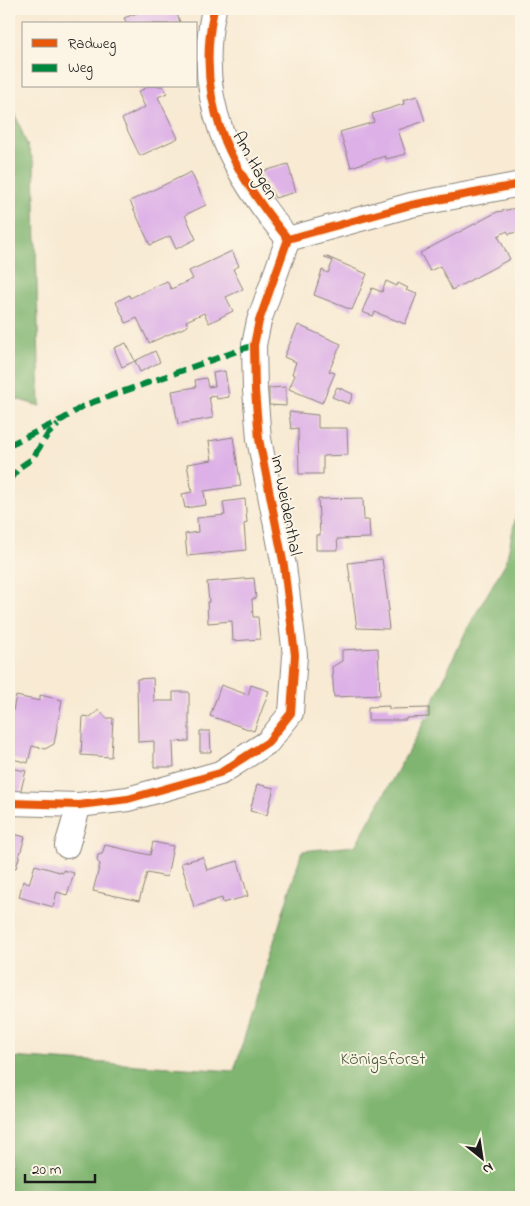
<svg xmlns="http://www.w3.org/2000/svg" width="530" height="1206" font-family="'Indie Flower',sans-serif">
  <rect width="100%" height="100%" fill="#fcf5e5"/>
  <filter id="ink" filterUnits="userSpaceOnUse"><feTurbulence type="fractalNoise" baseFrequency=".02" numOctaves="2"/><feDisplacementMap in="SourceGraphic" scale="10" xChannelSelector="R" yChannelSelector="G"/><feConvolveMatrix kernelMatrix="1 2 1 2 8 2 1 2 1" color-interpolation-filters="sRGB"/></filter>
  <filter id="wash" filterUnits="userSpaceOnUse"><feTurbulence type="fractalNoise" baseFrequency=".0096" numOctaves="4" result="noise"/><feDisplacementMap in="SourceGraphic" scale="20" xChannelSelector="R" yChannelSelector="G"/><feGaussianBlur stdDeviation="1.12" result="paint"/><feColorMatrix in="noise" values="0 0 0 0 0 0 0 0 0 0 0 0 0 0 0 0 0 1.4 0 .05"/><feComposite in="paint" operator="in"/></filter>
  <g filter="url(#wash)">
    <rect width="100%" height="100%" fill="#f8ead3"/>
    <g fill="#80b571" stroke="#4e6846">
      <polygon points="9,98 34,163 40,406 9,397"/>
      <polygon points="521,493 521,1197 9,1197 9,1057 234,1071 302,851 355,846 418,734 467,629 506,562"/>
    </g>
    <g id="blocks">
      <g fill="#ddb1e7">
        <polygon points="147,9 175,9 180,22 175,24 127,24 124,18"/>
        <polygon points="149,86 163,86 167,93 158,97 178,138 140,156 122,119 145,107 138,92"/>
        <polygon points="417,96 425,121 398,130 406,154 386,159 385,156 351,167 340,132 374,122 372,114 404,104 403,100"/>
        <polygon points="288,164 296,192 275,198 261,172"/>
        <polygon points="191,172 206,205 185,215 196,239 176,249 170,236 150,245 130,201"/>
        <polygon points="521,207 521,231 509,234 507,231 498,236 510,259 452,290 440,266 430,271 420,253 497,212"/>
        <polygon points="232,251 239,266 233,269 243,289 226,297 233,311 209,323 204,313 186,321 188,326 149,343 137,318 126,323 116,302 129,295 130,298 167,281 171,289 193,279 189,271"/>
        <polygon points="325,256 367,274 352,310 314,295 322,270 328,273 333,261 325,258"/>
        <polygon points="386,281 397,286 398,283 408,288 406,290 417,294 405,324 375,312 373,316 362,312 372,288 382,292"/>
        <polygon points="298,325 341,344 329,371 335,373 322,403 289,389 295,375 292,374 296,362 284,357"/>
        <polygon points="126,343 135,361 122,367 114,348"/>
        <polygon points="155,351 160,362 140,372 135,361"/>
        <polygon points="225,371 229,397 217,399 216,396 209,397 213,418 178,424 172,391 196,387 195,380 206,378 208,387 215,386 213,373"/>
        <polygon points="286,387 286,406 269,405 269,388"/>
        <polygon points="337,387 353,394 349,404 332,397"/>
        <polygon points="289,412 318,415 318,428 347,428 348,455 323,456 323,474 299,474 298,428 291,429"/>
        <polygon points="233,437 241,486 204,491 206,505 185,508 182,494 192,492 187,464 212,460 209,441"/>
        <polygon points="363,498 364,520 369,520 370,538 337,539 338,550 316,550 316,535 320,535 318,499"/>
        <polygon points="245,499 247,523 244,524 246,550 187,556 185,534 198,532 197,518 225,515 223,502"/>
        <polygon points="382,559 389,610 387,611 389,629 357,628 348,563"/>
        <polygon points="254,578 256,598 252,599 253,617 258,617 260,639 233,641 232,621 208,623 207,602 209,602 207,582"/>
        <polygon points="378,648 380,695 334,697 332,667 342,661 342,650"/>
        <polygon points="153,678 154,701 173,701 173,692 189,692 189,741 173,742 174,767 154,767 154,741 138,742 137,679"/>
        <polygon points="221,685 248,695 251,685 269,691 254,731 210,716"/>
        <polygon points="40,695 62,700 54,744 45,749 32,746 28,763 9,758 10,726 9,726 9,715 12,715 16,696 40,701"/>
        <polygon points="389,706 389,709 429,708 429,717 406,718 406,720 368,720 368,707"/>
        <polygon points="99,710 106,718 113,718 111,757 81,755 83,716 90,717"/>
        <polygon points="200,731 210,731 211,752 200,752"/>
        <polygon points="9,768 26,771 20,793 9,793"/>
        <polygon points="257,784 274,788 267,815 250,811"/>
        <polygon points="14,834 25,837 16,868 9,865 9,845 11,846"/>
        <polygon points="153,842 173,846 167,877 147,873 139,901 93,891 100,864 97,861 98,855 102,854 105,845 150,855"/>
        <polygon points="203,857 207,870 238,861 248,896 223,903 222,898 194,907 181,863"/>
        <polygon points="35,865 63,873 63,870 74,873 67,895 57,892 53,907 19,897 23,881 29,884"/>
      </g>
    </g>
  </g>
  <g filter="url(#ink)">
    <use href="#blocks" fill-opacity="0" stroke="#8a8378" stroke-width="1"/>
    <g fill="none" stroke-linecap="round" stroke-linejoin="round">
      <g stroke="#8a8378" stroke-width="26">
        <g id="minor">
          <path d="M214,9C194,102 230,169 288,239"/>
          <polyline points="9,803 79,805 128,799 220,773 268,742 291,713 295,655 284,566 259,439 255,390 254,345 259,321 288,239 411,205 521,184"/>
          <polyline points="67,846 79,805"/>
        </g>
      </g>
      <use href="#minor" stroke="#fff" stroke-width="24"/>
      <g stroke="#00873e" stroke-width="6" stroke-dasharray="12 6" stroke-linecap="butt">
        <polyline points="9,445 63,419 85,405 254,345"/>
        <polyline points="9,480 20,467 32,459 48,434 58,425"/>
      </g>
      <g stroke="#fcf5e5" stroke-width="11">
        <g id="cycleway">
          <path d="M214,9C194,102 230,169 288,239"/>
          <polyline points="9,803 79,805 128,799 220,773 268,742 291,713 295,655 284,566 259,439 255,390 254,345 259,321 288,239 411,205 521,184"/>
        </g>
      </g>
      <use href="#cycleway" stroke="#e8590c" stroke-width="8"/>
    </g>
  </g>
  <g text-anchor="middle" stroke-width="4" stroke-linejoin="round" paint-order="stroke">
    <g font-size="18" fill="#1c1c1c" stroke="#fcf5e5">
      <text transform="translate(256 165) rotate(61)" y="6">Am Hagen</text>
      <text transform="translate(287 505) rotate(79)" y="6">Im Weidenthal</text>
    </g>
    <g font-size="18" fill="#4a5c40" stroke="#fcf5e5">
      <text x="383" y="1064">Königsforst</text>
    </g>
  </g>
  <rect width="530" height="1206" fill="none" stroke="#fcf5e5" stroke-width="30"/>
  <rect x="22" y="22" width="175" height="65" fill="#fcf5e5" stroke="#a29e95"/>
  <rect x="32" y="39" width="25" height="8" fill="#e8590c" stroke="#a29e95"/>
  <text x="68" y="48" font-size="15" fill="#1c1c1c">Radweg</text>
  <rect x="32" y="64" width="25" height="8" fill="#00873e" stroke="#a29e95"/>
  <text x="68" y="72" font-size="15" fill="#1c1c1c">Weg</text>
  <g transform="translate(482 1158) rotate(150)" stroke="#fcf5e5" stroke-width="4" paint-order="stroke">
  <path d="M0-4L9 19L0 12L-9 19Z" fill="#1c1c1c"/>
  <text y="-8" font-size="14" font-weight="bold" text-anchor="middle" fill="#1c1c1c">N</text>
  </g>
  <path d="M25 1174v8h70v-8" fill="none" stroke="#1c1c1c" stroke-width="2.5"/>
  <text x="32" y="1174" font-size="15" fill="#1c1c1c" stroke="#fcf5e5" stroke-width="4" paint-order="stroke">20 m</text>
</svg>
